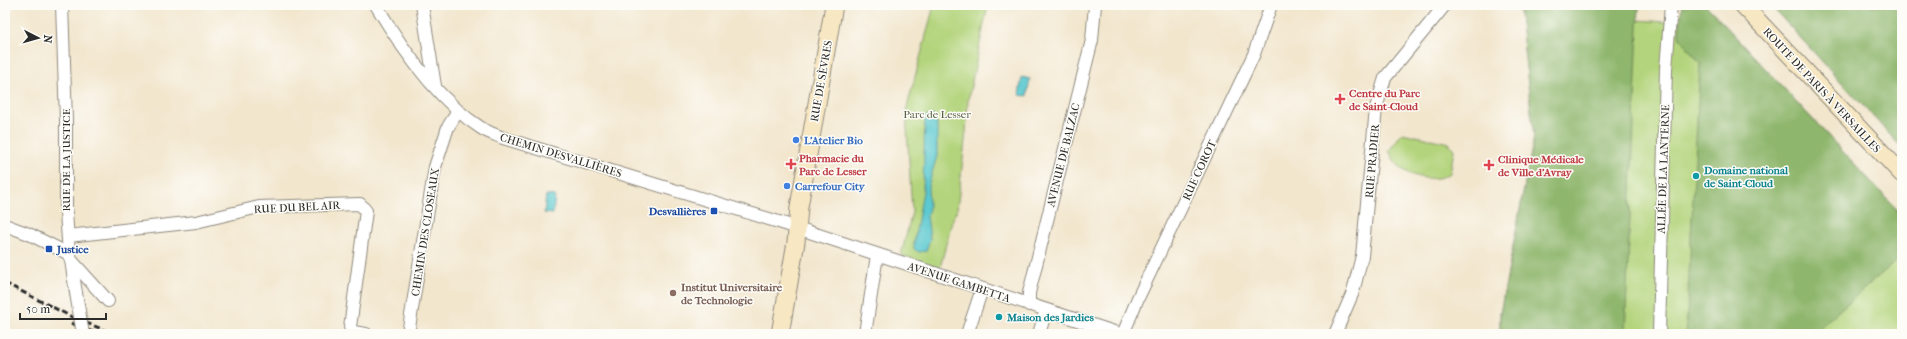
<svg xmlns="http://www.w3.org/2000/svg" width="1907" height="339" font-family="'IM FELL French Canon',serif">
  <rect width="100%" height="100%" fill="#fdfcf7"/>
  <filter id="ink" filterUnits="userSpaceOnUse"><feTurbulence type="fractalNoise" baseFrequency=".025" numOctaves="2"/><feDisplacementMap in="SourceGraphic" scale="8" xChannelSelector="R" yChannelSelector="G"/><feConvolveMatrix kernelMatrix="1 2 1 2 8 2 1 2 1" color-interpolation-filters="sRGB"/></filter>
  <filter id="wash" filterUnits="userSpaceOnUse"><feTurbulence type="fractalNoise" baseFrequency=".012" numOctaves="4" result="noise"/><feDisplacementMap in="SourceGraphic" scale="16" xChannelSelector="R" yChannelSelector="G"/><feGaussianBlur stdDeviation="0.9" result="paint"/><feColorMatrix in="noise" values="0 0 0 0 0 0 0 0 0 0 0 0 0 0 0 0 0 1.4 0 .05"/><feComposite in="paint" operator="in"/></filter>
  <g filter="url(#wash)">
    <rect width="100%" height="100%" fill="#f2e6cd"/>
    <g fill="#b3d47c" stroke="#6f8054">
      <polygon points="934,5 988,5 968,100 966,132 957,210 952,221 940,268 901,255 912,212 906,111"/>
      <polygon points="1519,5 1639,5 1638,20 1680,23 1682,5 1706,5 1902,215 1902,334 1500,334 1500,314 1534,137"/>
      <path d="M1402,133L1449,143L1454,150L1450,173C1438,183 1411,178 1400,167C1395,163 1392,157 1389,151Z"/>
    </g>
    <g fill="#8eb66c" stroke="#5c704c">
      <polygon points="1519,5 1639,5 1625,334 1500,334 1500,314 1534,137"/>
      <polygon points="1682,5 1706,5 1902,215 1902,256 1812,334 1686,334 1700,63 1679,37"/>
      <polygon points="1770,5 1902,5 1902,148"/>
    </g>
    <g fill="#5cc9d0" stroke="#447a7e">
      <polygon points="1022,77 1030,79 1027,96 1019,95"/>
      <polygon points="930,115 934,116 937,125 937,156 928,186 929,208 927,215 930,239 926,251 919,252 914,249 914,243 923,191 925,117"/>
      <polygon points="546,195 555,196 553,214 544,213"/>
    </g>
  </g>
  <g filter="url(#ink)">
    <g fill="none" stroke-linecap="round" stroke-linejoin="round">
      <g stroke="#8e887c" stroke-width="14">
        <g id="street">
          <polyline points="62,5 66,120 66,212 69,254 71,260 108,301"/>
          <path d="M376,5C402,49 437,100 481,128C487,132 496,135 503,138L782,223L1120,334"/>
          <polyline points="422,5 435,86"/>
          <polyline points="5,225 29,234 69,254"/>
          <polyline points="68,236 196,222 259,207 360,204 366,211 350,327 353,332 366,334"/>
          <polyline points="71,260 76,293"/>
          <polyline points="1029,305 1029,293 1092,40 1095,5"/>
          <polyline points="408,334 435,167 448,127 458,111"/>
          <polyline points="865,334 877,255"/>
          <polyline points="967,334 982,289"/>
          <polyline points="1039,334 1046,310"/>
          <polyline points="1123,334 1138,298 1254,54 1271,5"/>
          <polyline points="1335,334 1353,292 1362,256 1376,108 1385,78 1445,5"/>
          <polyline points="1659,334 1666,69 1671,5"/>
        </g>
      </g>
      <g stroke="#8e887c" stroke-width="19">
        <g id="secondary">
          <polyline points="1743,5 1902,174"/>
          <polyline points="780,334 796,242 799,207 834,5"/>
        </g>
      </g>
      <use href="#street" stroke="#fff" stroke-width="12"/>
      <use href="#secondary" stroke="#f7e8c3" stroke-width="17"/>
      <g stroke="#2b2b2b" stroke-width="3" stroke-dasharray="6 3" stroke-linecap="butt">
        <polyline points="5,283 72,317 114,334"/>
        <polyline points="71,323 98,334"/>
      </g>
      <g stroke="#8e887c" stroke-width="14" stroke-linecap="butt">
        <polyline id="street-bridge" points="76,293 83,334"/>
      </g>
      <use href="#street-bridge" stroke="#fff" stroke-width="12"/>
    </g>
  </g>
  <g fill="#e0444e" stroke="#fdfcf7" stroke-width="1.5">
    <path d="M1338 93h4v4h4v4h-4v4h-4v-4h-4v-4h4z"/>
    <path d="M789 158h4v4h4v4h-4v4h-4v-4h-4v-4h4z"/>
    <path d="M1487 159h4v4h4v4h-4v4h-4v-4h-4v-4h4z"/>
  </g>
  <g fill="#3f7fe0" stroke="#fdfcf7" stroke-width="1.5">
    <circle cx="796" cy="140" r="4"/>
    <circle cx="787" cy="186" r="4"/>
  </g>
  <g fill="#0f9aa8" stroke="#fdfcf7" stroke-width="1.5">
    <circle cx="1696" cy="176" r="4"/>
    <circle cx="999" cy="317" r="4"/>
  </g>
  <g fill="#1a4fb4" stroke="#fdfcf7" stroke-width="1.5">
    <rect x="710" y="207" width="8" height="8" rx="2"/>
    <rect x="45" y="245" width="8" height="8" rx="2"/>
  </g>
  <circle fill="#8d6e63" stroke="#fdfcf7" stroke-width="1.5" cx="673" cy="293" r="4"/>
  <g text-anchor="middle" stroke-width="3" stroke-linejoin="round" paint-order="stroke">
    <g font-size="11" fill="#2b2b2b" stroke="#fdfcf7">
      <text transform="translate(821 81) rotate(-80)" y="4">RUE DE SÈVRES</text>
      <text transform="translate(1822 90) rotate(47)" y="4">ROUTE DE PARIS À VERSAILLES</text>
      <text transform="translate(561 155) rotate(17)" y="4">CHEMIN DESVALLIÈRES</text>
      <text transform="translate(1063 155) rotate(-76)" y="4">AVENUE DE BALZAC</text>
      <text transform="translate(66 160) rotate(-90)" y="4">RUE DE LA JUSTICE</text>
      <text transform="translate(1372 161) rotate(-85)" y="4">RUE PRADIER</text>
      <text transform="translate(1663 169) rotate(-88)" y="4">ALLÉE DE LA LANTERNE</text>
      <text transform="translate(1199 170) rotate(-65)" y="4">RUE COROT</text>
      <text transform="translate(297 207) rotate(-3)" y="4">RUE DU BEL AIR</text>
      <text transform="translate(425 232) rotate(-81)" y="4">CHEMIN DES CLOSEAUX</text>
      <text transform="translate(959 282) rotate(18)" y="4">AVENUE GAMBETTA</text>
    </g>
    <g font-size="11" font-weight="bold" fill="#be3a42" stroke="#fdfcf7" text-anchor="start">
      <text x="1349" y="97">Centre du Parc<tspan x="1349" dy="13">de Saint-Cloud</tspan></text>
      <text x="799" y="162">Pharmacie du<tspan x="799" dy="13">Parc de Lesser</tspan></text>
      <text x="1498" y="163">Clinique Médicale<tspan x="1498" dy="13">de Ville d'Avray</tspan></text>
    </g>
    <g font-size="11" fill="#545e43" stroke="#fdfcf7">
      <text x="937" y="118">Parc de Lesser</text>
    </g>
    <g font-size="11" font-weight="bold" fill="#366cbe" stroke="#fdfcf7" text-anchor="start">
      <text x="804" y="144">L'Atelier Bio</text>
      <text x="795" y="190">Carrefour City</text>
    </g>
    <g font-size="11" font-weight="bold" fill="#0d838f" stroke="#fdfcf7" text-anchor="start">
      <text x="1704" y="174">Domaine national<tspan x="1704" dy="13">de Saint-Cloud</tspan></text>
      <text x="1007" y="321">Maison des Jardies</text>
    </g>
    <g font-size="11" font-weight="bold" fill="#164399" stroke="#fdfcf7" text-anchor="end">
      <text x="706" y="215">Desvallières</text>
      <text x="57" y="253" text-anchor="start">Justice</text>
    </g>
    <g font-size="11" font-weight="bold" fill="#785e54" stroke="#fdfcf7" text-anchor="start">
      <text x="681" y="291">Institut Universitaire<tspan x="681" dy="13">de Technologie</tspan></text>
    </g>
  </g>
  <rect width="1907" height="339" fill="none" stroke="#fdfcf7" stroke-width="20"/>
  <g transform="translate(38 38) rotate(96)" stroke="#fdfcf7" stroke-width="3" paint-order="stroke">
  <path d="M0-3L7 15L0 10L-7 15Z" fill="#2b2b2b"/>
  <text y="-6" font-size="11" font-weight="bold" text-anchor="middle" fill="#2b2b2b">N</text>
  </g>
  <path d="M20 313v6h86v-6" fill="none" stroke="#2b2b2b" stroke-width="2"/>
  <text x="26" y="313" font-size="12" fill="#2b2b2b" stroke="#fdfcf7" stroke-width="3" paint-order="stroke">50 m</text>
</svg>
